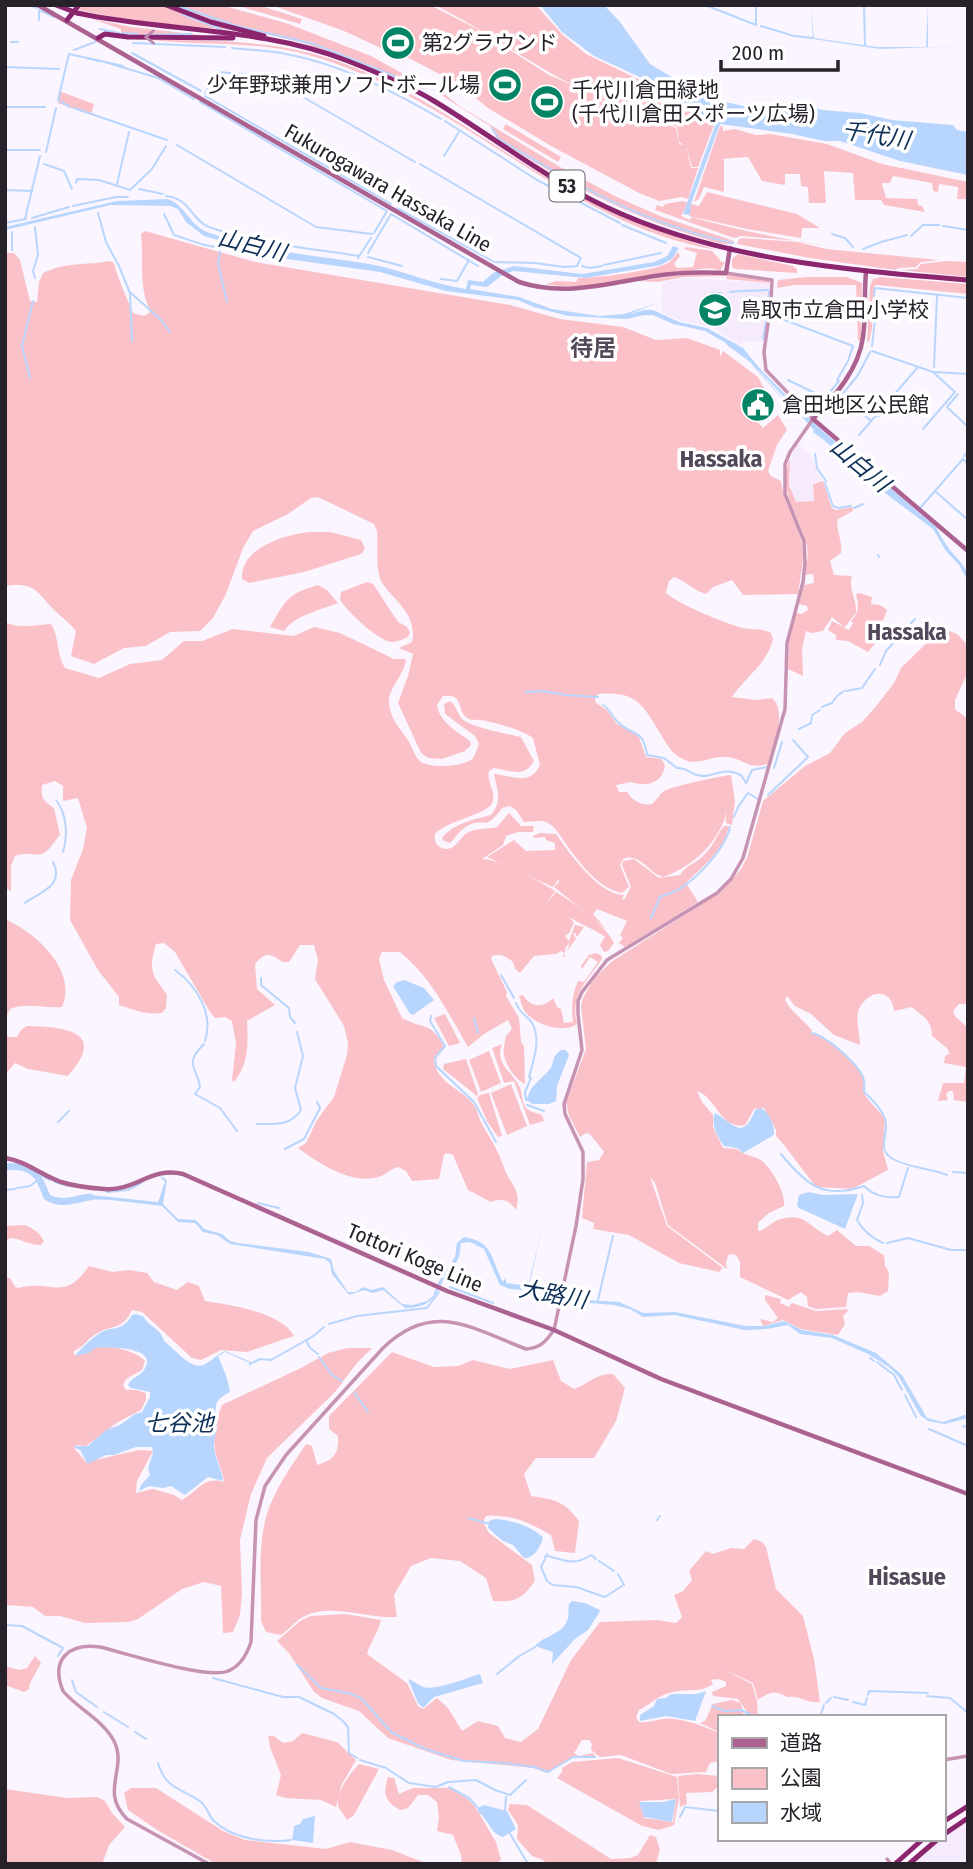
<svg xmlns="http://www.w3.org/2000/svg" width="973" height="1869" font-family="'Fira Sans Condensed','Noto Sans JP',sans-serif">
  <rect width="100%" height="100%" fill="#fbf5ff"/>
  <g fill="#f6eafd">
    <polygon points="685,278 770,283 764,340 762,342 744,341 741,345 712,327 682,321 662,313 662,285 665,282"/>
    <polygon points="798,444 812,457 822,480 812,483 814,501 796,502 791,490 789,469 792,455"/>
    <polygon points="968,1821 968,1864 914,1864 942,1839"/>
  </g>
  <g fill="#fac2c8" fill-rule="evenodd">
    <polygon points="83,5 159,5 231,30 141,22 78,10"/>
    <polygon points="171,5 221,5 286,23 371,56 429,88 422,89 304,43 231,26"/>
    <polygon points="235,5 258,5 302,19 300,24"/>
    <path d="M271,5H430L477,29L549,75L641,115L676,128L679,144L684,145L679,142L677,127C635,112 586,94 547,71C510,49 474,25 435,5H536L562,34L586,54L642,81L671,102L712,123L714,125L698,167H692L686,145L691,168H698L688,199L682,197L659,201L639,193L551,146L488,108L460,85L409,58L398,56L344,31Z"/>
    <polygon points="92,19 132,27 209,36 121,35 121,29"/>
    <path d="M151,40C213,40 275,40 334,60C419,89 485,142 561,186C610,215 664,234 718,250C588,229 494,133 378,81C343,65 305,51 267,47C228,43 189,44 151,40Z"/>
    <polygon points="59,91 94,104 91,115 58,103"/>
    <path d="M443,93L461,107L560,167L617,197L660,216L734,241V244C721,246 705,238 692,235C620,212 562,180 498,140L490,126L441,95Z"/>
    <polygon points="506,124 561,157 558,162 503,129"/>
    <polygon points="720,126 723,127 723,131 735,129 756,135 770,134 827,144 882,164 968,182 967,199 957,199 958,187 939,184 938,192 933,191 932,183 893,176 890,183 882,183 886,198 917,199 918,205 922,206 925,212 884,205 881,200 855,200 853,173 824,171 826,203 809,203 808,187 801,186 800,174 785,174 785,185 762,181 748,157 722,159 724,160 724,192 704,187 699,199 694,202"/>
    <polygon points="707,192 797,214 820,228 802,228 801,238 747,229 689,216 691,204 699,206"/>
    <path d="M683,201L688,203L681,216L690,220L692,217C737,230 784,239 831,247L798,241L742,236L734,238L655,210L657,205L663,207L665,204Z"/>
    <path d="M145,231L255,262L510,305L560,319L623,327L656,340L687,338L720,350V357L723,351L758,377L764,388L743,404L763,428L778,415L787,430L777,445L768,471L771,476L781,481C784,504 797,522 802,544C805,560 800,578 798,594L743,595L732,580L713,587L706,594C694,591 686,581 674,577L669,581L666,593C680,605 724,623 743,628C753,630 762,628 771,633L773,639C768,663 745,677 732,697L757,700L772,698C788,712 773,747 768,764C747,770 745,759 727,757C713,755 699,766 685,760C673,755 669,748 663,738C643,706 639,691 598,694L595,699L596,703L607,710L617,724L638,735L646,757L662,759L665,766C662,784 646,787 631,782L616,785L619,792H627C633,801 641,806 652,804C656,801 659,795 664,791C669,787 725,775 731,775L735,801L732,825L726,823L725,795C725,803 727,816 723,823C712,848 690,868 663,877C648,873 640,852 623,859L620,865L629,887L622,893C600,889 581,865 568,847C562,839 556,826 546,822C540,820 531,822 524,822L516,810L510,806L502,808C484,833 486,816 467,826C460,830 456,837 450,843L444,841L442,838C452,824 475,819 491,815C503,800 497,790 494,774C511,775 530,787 540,765L533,738C522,730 494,722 480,720C476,719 473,721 469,719C455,712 466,693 443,696L437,705C439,721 457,732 470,741L471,745L465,751L442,759L428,758L421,753L398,703L408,676L413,654L399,648L412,642C419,609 383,595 379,575C376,562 378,545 377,531L374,524L318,497L311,498L288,514L253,531L243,548L226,594L213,618L200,631L170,632L146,646L124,648L94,664L71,656L76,631C69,622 60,616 52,608C36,590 33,582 5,586V253H14L20,260L30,301L37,302L39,282L43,273C69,261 84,266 110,261L114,263C118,280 127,298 133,313L144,316L149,313L150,310C138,287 144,259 141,234Z"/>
    <polygon points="743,238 798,242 826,249 939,260 921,262 916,267 899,268 895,270 810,258 737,244 739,239"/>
    <path d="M686,247L712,251L722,262H725L720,271C709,266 700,270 688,271C641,275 592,293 546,284L556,281L576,282L578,278C599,278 650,271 666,264C672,261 674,257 678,252L680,256L674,264L677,268L693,267L697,253L684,249Z"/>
    <polygon points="738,254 793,266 797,269 797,273 735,269 732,267 732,259"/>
    <polygon points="947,261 968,262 968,277 900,270 917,269 921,264"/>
    <polygon points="729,274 768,280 770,283 726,279 727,276 684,277 657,282 639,281 684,275"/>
    <polygon points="806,277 847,277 862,283 861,340 858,341 856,285 795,285 777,288 778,280"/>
    <polygon points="881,277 968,284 968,294 876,285 874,287 872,329 869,342 867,341 870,286 873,279"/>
    <path d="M790,459L789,485L796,502L814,501L813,484L823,481L832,508L836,510L852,507L853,511L838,519C835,529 843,541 841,553L830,561L834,575L852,576C848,588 857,600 856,613L844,628L849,630L853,623L851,621C859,613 859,606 856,594L859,593L872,597L871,604L880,605L887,610L879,632L882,635L868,652L848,641L836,640V635L828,630L832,621L844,627L832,617L823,631L812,633L806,631L802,649L803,676L788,669L789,641L796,613L802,614L808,610L807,606L799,604L804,585L814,583L813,574L805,575C807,564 809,553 806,542C799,516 776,487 790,459Z"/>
    <path d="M309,532H330L361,540L365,549L361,554L304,572L249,583L242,579C240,548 284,535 309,532Z"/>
    <path d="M367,582L373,584L398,622L406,626L410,632L408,637C403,639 398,642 392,642C378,641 348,612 340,600L341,592Z"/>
    <path d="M318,585L327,590L338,603C321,610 295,615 284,631L270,627C286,600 287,594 318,585Z"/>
    <path d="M5,622C19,629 35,625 51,624C60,639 56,653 65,668L99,678L130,664L162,660L184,641H202L233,629L294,636L314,627L340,633L394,659H406C405,675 387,689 389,704C392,723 400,727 409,742C413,748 414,756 420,761C429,769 462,767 472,759C475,756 477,748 479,744L475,736L445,714L444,704L450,701C456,705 457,713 462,719C470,727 508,734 521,737L534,761C524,779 510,770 494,768L489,771C486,782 497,792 492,803C488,814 448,820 435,834C434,840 435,845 442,848C456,853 459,836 469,832C476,828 489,829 497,827L509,813L521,826H534L533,832H518L506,836L503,845L482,859C500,859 538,880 555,891L546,904L556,892C574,903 605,924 614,943L608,951L604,952L600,945L605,937C592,928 580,924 569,917L574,923L569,933L565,936L569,941L575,925L584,927L577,937L575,933H573L576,939L567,951L570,942L566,947L564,955L567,958L563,956L564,953L561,951L556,954L534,956L520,973L515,969L513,962C507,957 500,953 492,956L491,959L507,992L506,996L519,1018L521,1042L524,1046L525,1084C516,1080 505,1065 504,1054C503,1048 505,1042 506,1036L512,1029L508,1020L484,1034L468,1047C448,1013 431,977 400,952H382L379,959L384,980L402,1018C424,1030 430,1021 444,1046L435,1056C431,1081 463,1089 474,1105C478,1111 479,1120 483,1126C493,1143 498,1150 505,1170C511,1185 522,1191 516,1210C509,1200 502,1198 491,1202L468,1190L453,1155L446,1153L444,1155L439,1179L412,1181L406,1171L398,1167C390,1169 386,1175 378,1177C352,1185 318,1163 298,1148L306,1143L317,1120L334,1097L347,1055L348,1043L344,1026L315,979L318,960L314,945H300L289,962H283C271,955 267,950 255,964L257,989L275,1005L247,1021C248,1045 249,1063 234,1082L232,1080L236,1044L232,1021L225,1017L215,1018L210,1012L175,952L164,943L156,944C148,971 152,974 167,995L166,1008L162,1013C146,1015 134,1010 119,1005V997L98,970L70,920L71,880L83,849L87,828L78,798L63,801V786L55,781L42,785C41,798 42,800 54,808L60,835C55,840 50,850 44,853C37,857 27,851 15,856L11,866V891L5,888Z"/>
    <path d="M947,630L957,634L968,645V672L955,700V709L968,719V1004H959L953,1011L955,1016L968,1028V1102L954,1100L953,1091H949L946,1094L948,1100L938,1101L943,1083H964L966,1067L944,1063L945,1056L949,1054L948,1049L932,1036C932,1020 923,1017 912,1007L894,1011C891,984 864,992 858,1012C856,1022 860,1035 860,1045L834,1035L811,1014L795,1006L787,996L785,1000L790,1008L812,1030L811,1033C828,1039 854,1059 862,1076C865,1082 862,1087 864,1093C869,1103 880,1110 885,1120L883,1151L888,1170L852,1189L816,1187L784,1145L776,1136V1130L764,1108L754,1109L745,1125C720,1130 717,1098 697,1091L702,1102L713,1115V1127L723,1148L737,1149C744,1156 754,1155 762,1161C772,1169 786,1193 784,1206L769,1213L758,1223V1231C766,1230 770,1223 778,1220C804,1211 808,1226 828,1236L837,1230L856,1246H869L884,1255L885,1266L889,1272L888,1291L880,1296L858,1292L848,1293L846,1307L816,1309L808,1306L807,1297L801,1292L788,1300L740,1277V1262L736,1255L729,1254L726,1262L727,1269L668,1225L655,1183L650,1177L667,1226L723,1268L719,1272L679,1263L629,1235L593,1229L594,1223L582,1218L587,1162L599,1160L604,1152L590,1134L586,1133L580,1137L569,1116L566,1102L586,1049L581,1006L583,998L594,979L611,962L722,891L741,869L747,858L763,801L805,766L830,753L845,733L862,722L877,705L894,683L901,668L937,633Z"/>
    <path d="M724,826H729C724,851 703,866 686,883L698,902L625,947L619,943L623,938L620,935L627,921L597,909L593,914L606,929L554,887L559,882V879L553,887L487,857L514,840L526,851L555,850V843L546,840L545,837L534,838L533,836L540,833L556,834C570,854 599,895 624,895L622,899L624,900L631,887L622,865L623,861L634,859L659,878L680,875C686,865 695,864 703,856C713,847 716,836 724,826Z"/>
    <path d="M5,919C36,933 78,970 62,1007C45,1009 25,1002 10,1009L5,1020Z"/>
    <path d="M596,953L601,955L602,959C587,981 570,995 577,1024C563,1034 536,1025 525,1012C522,1008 521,1001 519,996L523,995C530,1007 543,1009 553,998L557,1007L561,1009L564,1023L573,1022C571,1008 572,994 578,981L584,982L598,962L590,957L582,969L581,966L589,955Z"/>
    <polygon points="445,1014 460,1043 449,1046 434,1018"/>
    <path d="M27,1026C63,1027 109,1030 68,1076L28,1069L15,1063L5,1075V1034L9,1037H17L21,1030Z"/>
    <path d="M502,1044C494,1065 513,1071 520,1088C523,1094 521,1103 527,1109C531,1112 537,1113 542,1115L544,1121L530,1125L514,1081L504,1083L492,1048Z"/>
    <polygon points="489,1051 501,1083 481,1092 469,1060"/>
    <polygon points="466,1059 478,1094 477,1096 443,1069 444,1064"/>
    <polygon points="511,1084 527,1126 507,1135 491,1093"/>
    <polygon points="487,1093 489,1093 502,1136 498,1137 487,1121 477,1098 480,1095"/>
    <path d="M25,1225C34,1229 39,1232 44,1241L41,1245C31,1246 22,1239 11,1238L5,1241V1226Z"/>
    <path d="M89,1266L112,1272L129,1270L147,1273L154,1282L177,1290L188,1282L199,1286L205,1301C230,1305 282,1312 294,1336L247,1352L221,1350L201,1360L192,1358L142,1312L132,1310C122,1331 112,1324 96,1334C88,1338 86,1345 74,1351V1355C81,1354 83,1350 89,1348C102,1342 137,1351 145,1361L142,1370L126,1379L123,1385L126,1390H137L146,1393V1400L141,1410L118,1422L86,1446L76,1445L74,1448L86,1462L139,1450L153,1451L137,1481L136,1493L153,1489L174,1495L182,1500C199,1491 203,1476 224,1482C223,1472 219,1465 216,1455C212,1439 216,1420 222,1405L301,1368L328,1353L348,1348H372L357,1363L335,1392L267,1458L251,1494L240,1540L242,1594L240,1615L233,1632L223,1633L221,1586L204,1582L182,1589L138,1619L129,1622L85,1623L60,1616H45L33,1607L5,1605V1277L10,1278L15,1287L18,1288C52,1279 63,1303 89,1266Z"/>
    <polygon points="765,1295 781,1299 780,1303 789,1307 792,1303 816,1311 847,1309 848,1311 843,1316 845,1324 838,1335 801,1329 783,1320 763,1326 760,1319 773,1322 778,1318 765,1300"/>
    <path d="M392,1352L434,1367L458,1366L473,1360L510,1369L553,1360L561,1381L574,1389C590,1383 595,1374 613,1374L625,1388L616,1421L594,1458H536L524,1474L531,1496C556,1500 563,1500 579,1521L575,1553L555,1551L551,1535C530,1523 511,1514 486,1516L483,1522L489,1533L532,1565L535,1581C521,1600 516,1602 493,1601L486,1578L460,1561L431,1558L411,1566L394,1595L397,1617C368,1619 329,1602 303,1617C294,1622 289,1630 281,1635L266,1632L261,1621C262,1587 257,1550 266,1517C274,1490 291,1467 306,1444L312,1446L317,1465C334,1460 339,1454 338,1436L329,1429V1416Z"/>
    <path d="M754,1539L762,1542L766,1547L776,1589L803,1616L814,1659L820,1702C807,1704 801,1695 787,1697C776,1690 770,1691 758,1700L753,1683L721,1668L752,1684L757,1701L758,1716L747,1712L738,1699L713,1696L712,1692L726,1686V1682L718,1679L711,1680L713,1684C699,1694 688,1688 673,1692C656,1696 653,1703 639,1710L636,1717L639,1722C648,1723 654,1720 663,1719C679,1717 704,1726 719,1733V1761L710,1763L706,1772L671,1774L621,1755L600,1757L591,1750L592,1744L589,1740H582L574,1753L579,1756L593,1753L596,1757L572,1758L547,1773L534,1768L451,1760L388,1738L359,1711L322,1698L314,1692L289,1653L277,1641L300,1621L311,1616L345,1614L381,1620C378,1633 371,1641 367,1654L407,1683L418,1706L423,1709L437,1698L448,1708L462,1731L478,1721L498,1726L505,1738L521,1742L538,1729L571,1660L600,1622L657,1620L676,1623L682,1617L674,1595L683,1591L692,1580L689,1571L706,1551L713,1554L731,1548L744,1549Z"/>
    <polygon points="35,1656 41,1663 30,1683 29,1689 24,1692 5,1685 5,1666 19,1670 27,1668"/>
    <polygon points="732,1700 741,1703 744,1717 719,1717 719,1732 700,1723 705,1721 713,1704"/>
    <polygon points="302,1733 337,1742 356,1760 341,1786 336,1807 321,1800 285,1798 276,1795 281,1775 270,1747 268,1736 274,1736 283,1743 293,1741"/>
    <path d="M618,1758L677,1777L679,1798L674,1825L659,1830L642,1826L557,1778L562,1772V1768L572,1762ZM676,1799L673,1822L644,1818L640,1801Z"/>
    <path d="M359,1764L379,1769L354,1815L347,1820C345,1815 339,1810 338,1805C336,1791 350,1774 359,1764Z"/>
    <polygon points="697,1774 719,1776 719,1786 712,1792 686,1793 687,1804 680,1807 678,1776"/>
    <path d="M388,1777L394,1778L399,1794L413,1788H449L465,1797L474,1805L496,1842L501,1860L495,1864H462L461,1855L453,1835L437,1831L439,1817L437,1802L428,1795H418L408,1808L400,1810C384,1801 383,1794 388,1777Z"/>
    <polygon points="131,1788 156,1788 223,1831 245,1840 326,1849 350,1842 392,1850 428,1864 216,1864 157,1830 128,1810 124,1793"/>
    <polygon points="5,1789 67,1798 97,1797 105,1801 112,1813 125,1827 109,1845 102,1864 5,1864"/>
    <polygon points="510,1804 527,1805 611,1859 630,1858 638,1855 650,1835 656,1837 660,1850 656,1864 546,1864 543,1860 532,1856 517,1839 518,1825 508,1810"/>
  </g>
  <g fill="#b8d6fd">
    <polygon points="540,5 604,5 620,22 650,64 687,86 720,101 759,109 791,111 812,106 822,110 860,113 892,120 953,125 957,130 968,132 968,175 900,161 840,141 824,141 792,134 720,124 691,204 690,215 683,214 716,123 707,116 683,107 644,79 594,56 562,32"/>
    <polygon points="811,5 814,38 877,47 926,47 928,5 928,47 968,46 880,49 813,39"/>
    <path d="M167,199C185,204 189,225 207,232C261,252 314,255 369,264C402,270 432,284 466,289L468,280L483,282L493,273L514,266L582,274L654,262L667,256L673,246L679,248L672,259L661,265L586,278L513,271L501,276L487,287L471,285L470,289L519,297L552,309L599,316L624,314L660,302L627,315L644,310H653L679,322L707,328L743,348L762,371L818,427L936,527C940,534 943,541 948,547C956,559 968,565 968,581L959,565L946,551L933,529L857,472L824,440L813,432L814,430L755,366L804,424L750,362L727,345L726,343L705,331L673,324L653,315H644L627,319L568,316L534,307L518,300L446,291L380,272L280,258L204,236L186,222L178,209L171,206L111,205L5,230V227L117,201Z"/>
    <polygon points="404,980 424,988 434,1000 413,1015 410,1014 393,986 397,982"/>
    <path d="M561,1050H566L569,1055L557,1086L556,1101L549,1104H532L527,1100C530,1085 540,1081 549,1070C556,1062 550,1058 561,1050Z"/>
    <path d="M761,1108C769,1112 775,1126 774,1135L743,1153L737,1148L724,1146C718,1138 710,1123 715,1113C733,1123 743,1142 755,1110Z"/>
    <path d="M159,1175L167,1180L163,1204L178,1219L196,1220L204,1229L222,1234L230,1241L238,1243L309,1252L331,1259L334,1271L348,1292H356L363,1287L371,1290L383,1287L402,1304L413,1305L427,1301L433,1296L438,1283L455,1257L457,1243L464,1237C495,1242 490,1259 503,1282L506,1277V1283L528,1286L543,1224L529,1286L538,1287L573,1299L619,1302L644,1313L675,1312L746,1326H763L784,1321L802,1330L833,1335L876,1353L902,1375L927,1418L943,1422L968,1414V1418L945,1424L928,1421L920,1415L899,1377L889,1367L868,1354L832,1338L800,1334L788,1325L767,1329L745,1330L674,1315L643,1317L630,1309L614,1305L555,1300L538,1291L510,1289L500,1285L484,1249L470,1242L461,1243C460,1249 460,1254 458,1259C455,1266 448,1271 445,1277C435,1297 431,1308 405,1308L383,1290L373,1293L364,1290L349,1295L332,1274L330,1263L325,1259L230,1244L217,1235L203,1232L195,1223L178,1222L162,1206L111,1200L83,1199L81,1197L91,1195L158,1202L165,1182Z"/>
    <polygon points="809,1192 823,1195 858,1194 845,1229 799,1208 797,1205 799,1195"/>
    <path d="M136,1314L144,1317C149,1327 162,1329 164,1341C176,1349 192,1374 207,1363C215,1358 218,1354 225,1351L251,1362L248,1372L250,1363L225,1352L218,1356L227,1378L230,1392C211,1402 216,1407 217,1425C217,1433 213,1440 214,1448C216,1460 222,1470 223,1481L208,1477L185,1495L171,1486L163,1488L149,1486L139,1491L141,1485L150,1475L148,1468L153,1453L152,1447H136L114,1455H106L90,1463H87L80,1450L75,1448V1446H88L106,1430L120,1425L135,1414L142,1412L150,1397V1392L131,1388L128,1385C132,1377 139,1377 144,1370C161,1346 106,1347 95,1348L89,1353L75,1356C80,1349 92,1338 100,1333C113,1325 122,1333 132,1315Z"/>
    <path d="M495,1519C513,1520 530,1526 543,1537C542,1545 534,1559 524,1558L513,1545L503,1541L488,1528L489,1521Z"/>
    <path d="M572,1601L585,1603L600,1610L599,1613L588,1630L575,1639L552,1664L553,1652L535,1646C543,1636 561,1635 567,1621C569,1617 568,1609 569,1604Z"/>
    <path d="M480,1674L483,1683L434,1697L423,1708L418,1703L408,1679C414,1681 418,1685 423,1687C435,1691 467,1678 480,1674Z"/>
    <polygon points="706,1691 695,1721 666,1716 640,1721 640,1715 654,1706 657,1699 666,1698 671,1694 696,1694"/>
    <polygon points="676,1799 672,1822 644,1817 639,1802 663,1802"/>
    <path d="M484,1805L507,1811L516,1829L503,1837C490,1834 489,1819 478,1812V1808Z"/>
    <polygon points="315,1816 313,1843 292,1840 294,1826 300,1824 303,1819"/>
  </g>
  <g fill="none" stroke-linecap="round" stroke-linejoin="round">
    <g stroke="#b8d6fd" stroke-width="2">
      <polyline points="29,5 37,8"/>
      <polyline points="175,5 237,26 314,44 424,88"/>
      <polyline points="705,5 756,25"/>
      <polyline points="756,5 756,25"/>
      <polyline points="864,5 865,45"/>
      <polyline points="182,14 221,29"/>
      <polyline points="39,20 39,10 54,17"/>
      <polyline points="761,26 794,36 813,38"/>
      <polyline points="100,29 119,33"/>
      <polyline points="122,33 138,34"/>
      <polyline points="144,35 191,34"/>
      <polyline points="11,42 18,42"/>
      <polyline points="133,43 225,47"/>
      <path d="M232,48C248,50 264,50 281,53C339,63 391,90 441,119"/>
      <polyline points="74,50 95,42"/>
      <polyline points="132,53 201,91"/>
      <polyline points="87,58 99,61"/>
      <polyline points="105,62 158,78 194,99"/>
      <polyline points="5,67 59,69"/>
      <polyline points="205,93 217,72 267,76 415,162"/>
      <polyline points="205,96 391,204"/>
      <polyline points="200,102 387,211 374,233"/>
      <polyline points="5,107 45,107"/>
      <polyline points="70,107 58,100 69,54 123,66"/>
      <polyline points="74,108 167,140"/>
      <polyline points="445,121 537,180 620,223"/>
      <path d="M492,128L499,139C573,184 647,225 733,243"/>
      <polyline points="177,145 316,227 372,234"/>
      <polyline points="5,150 40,150"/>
      <polyline points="46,152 56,108"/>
      <polyline points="444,156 459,132"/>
      <polyline points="44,164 64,171 72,189"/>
      <polyline points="76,183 77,179 99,180 130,190 152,169 166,146"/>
      <polyline points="117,184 129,132"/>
      <polyline points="139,189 163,194"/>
      <polyline points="5,190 32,191"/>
      <path d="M166,196C191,199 191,220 209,227C258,244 309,248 359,256"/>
      <polyline points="73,206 116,197 128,197"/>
      <polyline points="397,208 494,262 535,263 564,267 577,266 581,258 420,164"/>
      <polyline points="98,213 106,242 119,266 130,293 132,341"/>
      <path d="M164,214L174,235C188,239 202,246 216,247L219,244"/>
      <polyline points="32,218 69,207"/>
      <polyline points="25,219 40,156"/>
      <polyline points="5,223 26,219"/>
      <polyline points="622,225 666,243"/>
      <polyline points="943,226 968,230"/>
      <polyline points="35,227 38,255 33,271 35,278"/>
      <polyline points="12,232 12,250"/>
      <polyline points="832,234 845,238 853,247"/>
      <polyline points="911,236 923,225 939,225"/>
      <polyline points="221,246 218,263 227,302"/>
      <polyline points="863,249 881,242 907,235"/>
      <polyline points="368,253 391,214 478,266"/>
      <polyline points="368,257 402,266"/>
      <polyline points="358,258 371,238"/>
      <polyline points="604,265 661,253"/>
      <polyline points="582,266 590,268 602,266"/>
      <polyline points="441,279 457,281 469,260"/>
      <polyline points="743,291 768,290"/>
      <polyline points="730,292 741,291"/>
      <polyline points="131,293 160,319 170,332"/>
      <polyline points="712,293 721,293"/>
      <polyline points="767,313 769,292"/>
      <polyline points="774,316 853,346 848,361 837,380 839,381 815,410 807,410"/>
      <polyline points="763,339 767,317"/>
      <polyline points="872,346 877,303 874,297 875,288 968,298"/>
      <polyline points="872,351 933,372 968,374"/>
      <polyline points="934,367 937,296"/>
      <polyline points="30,378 22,346 33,301"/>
      <polyline points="788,380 825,398"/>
      <polyline points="958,394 947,407 968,427"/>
      <polyline points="842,395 870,420"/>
      <polyline points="833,406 858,375 870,352"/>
      <polyline points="877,416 896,412 906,417"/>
      <polyline points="923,429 955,392 934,373"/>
      <polyline points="859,435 918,367"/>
      <polyline points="815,454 817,468 826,481"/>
      <polyline points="964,456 968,452"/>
      <polyline points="825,483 833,506 838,508 851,506"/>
      <polyline points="936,492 968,520"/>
      <polyline points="921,507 963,459 968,464"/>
      <polyline points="854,508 863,504"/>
      <polyline points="878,555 879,557"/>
      <polyline points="880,665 886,651 915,619"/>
      <polyline points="846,691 862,688 875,669"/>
      <polyline points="526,692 543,691 566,695 598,697"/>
      <path d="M603,705C610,709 612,717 618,722C632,737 643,727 647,755L664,758L677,768C686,767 689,773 697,775C712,780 721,765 741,775L746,783L752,770L767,767"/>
      <polyline points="822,707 832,703 837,696 844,691"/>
      <polyline points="799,729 811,723 812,715 820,710"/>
      <polyline points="774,768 782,742"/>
      <polyline points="768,795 808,757 793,740"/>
      <path d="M56,800C67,814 68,835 63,852"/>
      <polyline points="734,817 738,807 748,793 758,799"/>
      <path d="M25,903C40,892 65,886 53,862"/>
      <path d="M651,918L660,897C663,895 667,895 671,893C692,885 725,850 730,827"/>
      <path d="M175,970C197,986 214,1014 205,1041"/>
      <polyline points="501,975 514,998"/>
      <polyline points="261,978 261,985 289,1008 290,1017 295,1023"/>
      <path d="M516,1003C521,1016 530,1017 533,1025C541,1041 533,1062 529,1077L531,1078L525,1092L526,1100L528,1099"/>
      <polyline points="431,1016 430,1021 445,1046 435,1058 436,1066 474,1102 496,1142"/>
      <polyline points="474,1018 478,1033"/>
      <path d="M812,1033C826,1036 862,1066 864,1081C865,1085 864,1089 864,1092C873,1100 885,1112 886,1124C887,1138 877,1150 893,1159C909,1168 929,1168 947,1175"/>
      <path d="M204,1044C183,1065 197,1066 200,1087L195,1094L220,1108L237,1131"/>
      <polyline points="527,1105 544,1111"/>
      <polyline points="58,1122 69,1111"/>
      <path d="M257,1124C274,1124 291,1126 301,1110L295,1088L303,1056L297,1032"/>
      <polyline points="285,1149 304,1139 320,1108 317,1102"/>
      <path d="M781,1154C806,1185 824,1200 864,1186C874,1196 885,1198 899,1197L908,1168"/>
      <polyline points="27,1168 42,1176"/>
      <polyline points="953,1172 968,1173"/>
      <polyline points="44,1177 50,1180"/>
      <polyline points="55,1182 68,1186"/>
      <polyline points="17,1188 30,1186 38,1180"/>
      <polyline points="5,1190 15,1189"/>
      <polyline points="107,1192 128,1190 141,1183"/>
      <path d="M862,1195L863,1203L857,1220C863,1231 872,1238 883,1243"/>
      <polyline points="258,1203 279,1208"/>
      <polyline points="887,1243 908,1238 951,1250 968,1250"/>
      <polyline points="450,1287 493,1303"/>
      <polyline points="598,1300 613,1236"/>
      <polyline points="329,1324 357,1316 427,1308 439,1292"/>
      <polyline points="307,1342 310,1348 318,1354"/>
      <polyline points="319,1357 332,1375 342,1381"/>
      <polyline points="870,1358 874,1361"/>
      <polyline points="877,1362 894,1375 902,1390"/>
      <polyline points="250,1364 260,1359 271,1360 312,1337 324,1327"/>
      <polyline points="354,1392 368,1412"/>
      <polyline points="905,1395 916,1417"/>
      <polyline points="963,1427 968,1425"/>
      <polyline points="929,1429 968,1446"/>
      <polyline points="659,1517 660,1516"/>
      <polyline points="468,1518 490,1524"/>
      <polyline points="657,1520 658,1519"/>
      <path d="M547,1554L548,1556C567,1561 574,1566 591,1555L596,1559"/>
      <polyline points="545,1556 546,1557 541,1567 547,1581 553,1585 576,1587 605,1597 622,1586"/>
      <polyline points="599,1561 614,1571"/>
      <polyline points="618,1574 624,1585"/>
      <polyline points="5,1625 22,1626 63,1648 58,1656"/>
      <polyline points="297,1665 321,1688 352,1694 362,1699 391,1732 425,1749 464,1761 504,1763 534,1767 548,1772 573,1757 595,1757"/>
      <polyline points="497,1674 518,1657 535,1647"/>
      <polyline points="213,1678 283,1697 299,1697 334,1714 343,1721 348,1727 349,1753 357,1758"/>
      <polyline points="72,1680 76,1692 97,1707"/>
      <polyline points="868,1695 869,1691 928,1693"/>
      <polyline points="927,1696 950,1698 967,1712"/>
      <polyline points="834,1697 848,1700"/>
      <polyline points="853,1702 865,1705 867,1698"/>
      <polyline points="826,1703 831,1698"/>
      <polyline points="712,1706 725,1711 741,1710 756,1717"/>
      <polyline points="104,1712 128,1727"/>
      <polyline points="801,1715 808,1717"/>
      <polyline points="783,1717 793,1715"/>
      <polyline points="820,1717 824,1705"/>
      <polyline points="135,1732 146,1739"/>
      <polyline points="360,1760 386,1768 409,1783 436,1787 448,1782 476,1780 495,1790 510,1795 526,1780"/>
      <path d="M158,1763C166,1790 182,1788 201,1802C207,1807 208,1814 213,1820C231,1839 266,1843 291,1840"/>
      <polyline points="449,1787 469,1798 478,1808"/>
      <polyline points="505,1810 506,1797"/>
      <polyline points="680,1817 685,1807 719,1811"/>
      <polyline points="509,1832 528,1864"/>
    </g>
    <path stroke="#b8d6fd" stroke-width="7" d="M5,1167C33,1164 39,1175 47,1197C62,1206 74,1199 90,1197"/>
    <g stroke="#c793b3" stroke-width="3.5">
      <polyline points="943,1760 968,1756"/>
      <polyline points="887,1859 891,1864"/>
      <path d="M209,1864L127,1819C99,1791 128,1769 114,1741C103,1720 78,1709 63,1691C50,1659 69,1643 100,1647C125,1653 208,1680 228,1671C241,1666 247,1654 251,1642L256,1520L265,1486L286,1455L383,1348C433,1300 471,1328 526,1349C541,1348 545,1342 554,1330L576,1226L583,1179V1152L565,1114L564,1104L582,1050L578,1014V1001L582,992L607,960L717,893L731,879L743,858L785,709L787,643L803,582L805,563L804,541L785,494V464L790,452L813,419L766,370L764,352L771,302L772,280L726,273"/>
    </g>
    <g stroke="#ab6291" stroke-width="4.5">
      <path d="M38,5L519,282C565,297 609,283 655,276C679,272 702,272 726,273L730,248"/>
      <path d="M866,272C864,293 866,315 863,337C859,369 835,396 813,419L968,551"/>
      <path d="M5,1158C26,1161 41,1175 61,1182C74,1186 90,1188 104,1189C135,1192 151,1166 183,1174L447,1291L554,1330L661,1379L968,1494"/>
    </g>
    <g stroke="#8b266e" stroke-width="5">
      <polyline points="166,5 211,22 264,36"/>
      <path d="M77,13C166,32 262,27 348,61C376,72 408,85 434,101C492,136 545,178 606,207C718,260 846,270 968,280"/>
      <polyline points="67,20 79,5"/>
      <polyline points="98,38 105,34 128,37 233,38"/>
      <polyline points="943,1822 968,1806"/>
      <polyline points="943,1835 968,1818"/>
      <polyline points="895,1864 923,1839"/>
      <polyline points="909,1864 938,1839"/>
    </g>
    <polyline stroke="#8b266e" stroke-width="5" points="56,5 77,13"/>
  </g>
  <defs><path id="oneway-chevron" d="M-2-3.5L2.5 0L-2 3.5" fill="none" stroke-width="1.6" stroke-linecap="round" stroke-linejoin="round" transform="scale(1.75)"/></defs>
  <use stroke="#bf88af" href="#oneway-chevron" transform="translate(150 37) rotate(179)"/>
  <defs>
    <g id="stadium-disc" transform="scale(1.75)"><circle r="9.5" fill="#058365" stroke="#fff"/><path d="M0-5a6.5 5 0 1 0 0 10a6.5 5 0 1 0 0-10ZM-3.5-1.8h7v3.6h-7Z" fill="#fff"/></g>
    <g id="school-disc" transform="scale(1.75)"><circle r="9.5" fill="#058365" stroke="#fff"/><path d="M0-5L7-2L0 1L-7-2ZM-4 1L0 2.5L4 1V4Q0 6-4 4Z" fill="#fff"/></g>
    <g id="civic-disc" transform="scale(1.75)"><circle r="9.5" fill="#058365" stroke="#fff"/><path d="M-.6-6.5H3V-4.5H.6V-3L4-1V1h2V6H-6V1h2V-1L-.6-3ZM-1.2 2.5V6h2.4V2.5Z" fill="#fff"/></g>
  </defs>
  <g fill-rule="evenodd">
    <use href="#stadium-disc" x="398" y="43"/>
    <use href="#stadium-disc" x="505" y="85"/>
    <use href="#stadium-disc" x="547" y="102"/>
    <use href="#school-disc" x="715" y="310"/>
    <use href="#civic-disc" x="758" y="405"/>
  </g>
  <g text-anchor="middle" stroke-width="7" stroke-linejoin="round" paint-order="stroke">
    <rect fill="#fff" stroke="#68646a" stroke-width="2" x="549.5" y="170.5" width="35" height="31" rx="5"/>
    <g font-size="19" font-weight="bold" fill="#27212a">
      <text x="567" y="193">53</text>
    </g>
    <g font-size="21" fill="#27212a" stroke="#fff" text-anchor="start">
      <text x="422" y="50">第2グラウンド</text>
      <text x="480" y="92" text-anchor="end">少年野球兼用ソフトボール場</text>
      <text x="572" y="97">千代川倉田緑地<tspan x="572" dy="24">(千代川倉田スポーツ広場)</tspan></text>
      <text x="740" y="317">鳥取市立倉田小学校</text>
      <text x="782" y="412">倉田地区公民館</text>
    </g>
    <g font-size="21" fill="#27212a" stroke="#fff">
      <text transform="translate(388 188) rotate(30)" y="7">Fukurogawara Hassaka Line</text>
      <text transform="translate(415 1258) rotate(23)" y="7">Tottori Koge Line</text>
    </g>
    <g font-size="23" font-style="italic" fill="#0e2f57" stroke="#fff">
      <text transform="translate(876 135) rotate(9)" y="8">千代川</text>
      <text transform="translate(252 245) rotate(14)" y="8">山白川</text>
      <text transform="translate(860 465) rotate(40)" y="8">山白川</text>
      <text transform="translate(553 1294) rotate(10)" y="8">大路川</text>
      <text x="179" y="1431">七谷池</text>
    </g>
    <g font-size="23" font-weight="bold" fill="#54485b" stroke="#fff">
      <text x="593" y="356">待居</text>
      <text x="907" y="640">Hassaka</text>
    </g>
    <g font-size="24" font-weight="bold" fill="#54485b" stroke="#fff">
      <text x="721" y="467">Hassaka</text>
      <text x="907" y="1585">Hisasue</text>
    </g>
  </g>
  <rect width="973" height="1869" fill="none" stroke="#27212a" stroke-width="14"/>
  <rect x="718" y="1715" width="228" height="126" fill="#ffffff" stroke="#a9a6aa" stroke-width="2"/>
  <rect x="732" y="1738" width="35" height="10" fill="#ab6291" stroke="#a9a6aa" stroke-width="2"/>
  <text x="780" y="1750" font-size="21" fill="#27212a">道路</text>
  <rect x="732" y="1768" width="35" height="21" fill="#fac2c8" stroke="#a9a6aa" stroke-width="2"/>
  <text x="780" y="1785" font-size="21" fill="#27212a">公園</text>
  <rect x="732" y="1802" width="35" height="21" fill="#b8d6fd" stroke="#a9a6aa" stroke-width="2"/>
  <text x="780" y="1820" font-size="21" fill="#27212a">水域</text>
  <path d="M721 60v10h117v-10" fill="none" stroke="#27212a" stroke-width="3.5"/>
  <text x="732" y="60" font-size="21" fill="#27212a" stroke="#ffffff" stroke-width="5" paint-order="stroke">200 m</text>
</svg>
